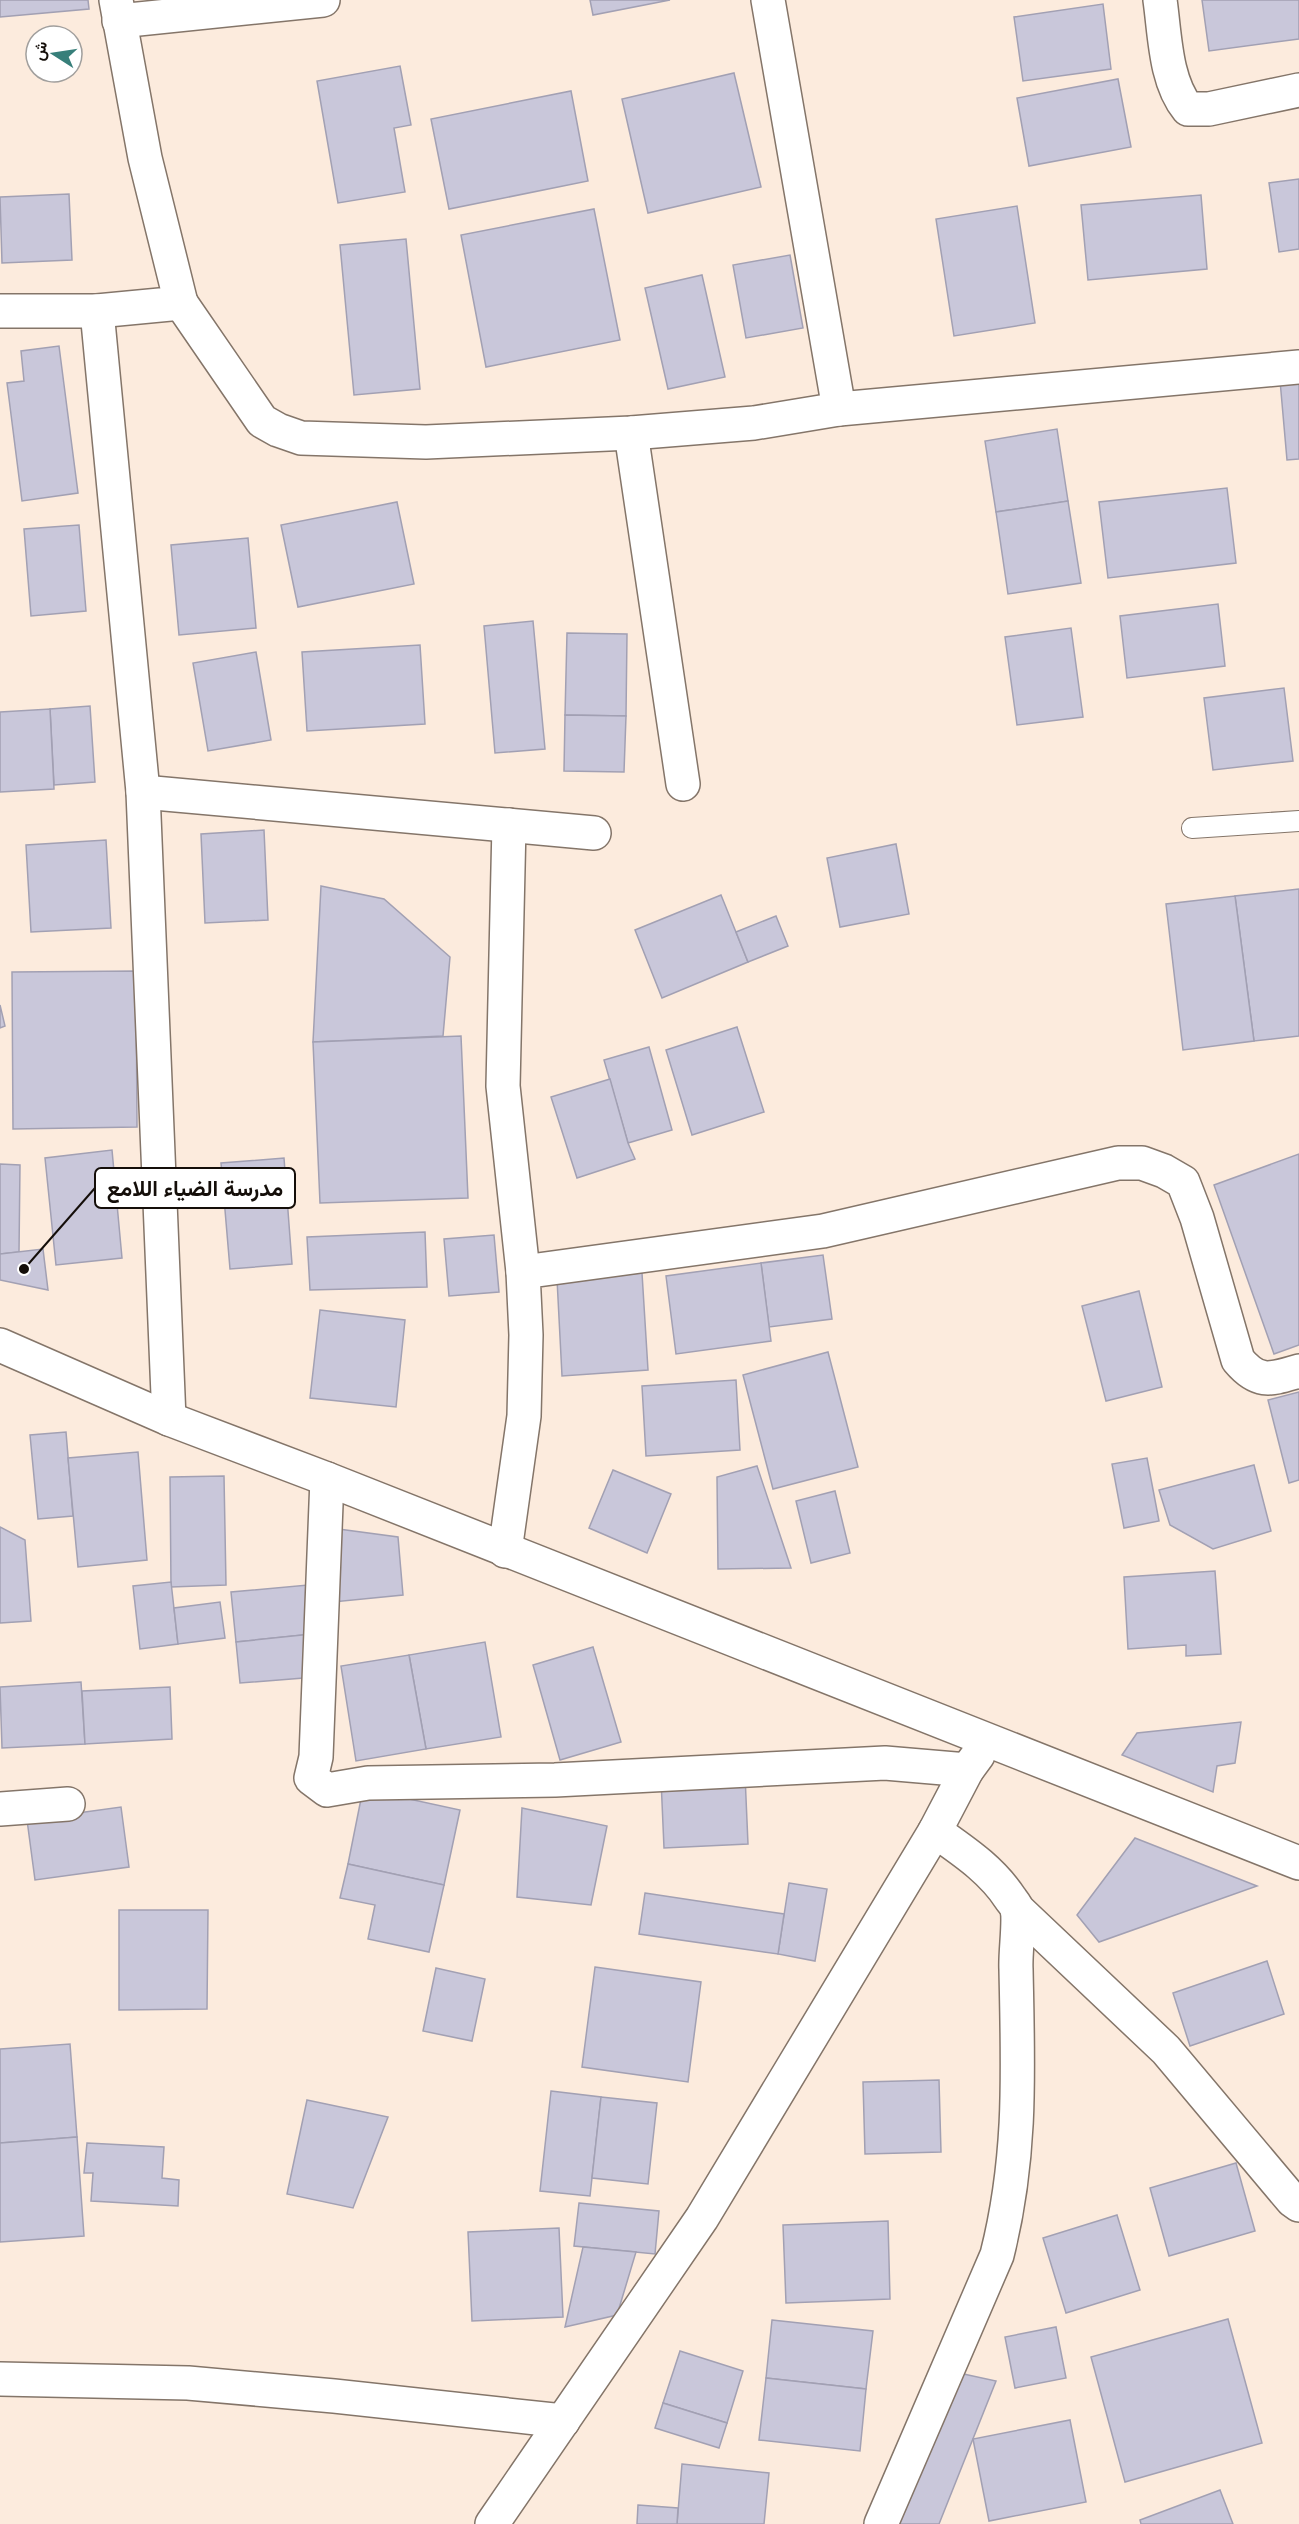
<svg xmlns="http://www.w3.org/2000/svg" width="1299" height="2524" font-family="Spectral,Vazirmatn,serif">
  <rect width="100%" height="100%" fill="#fcebdd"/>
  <g fill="#c9c7da" stroke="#a2a0b3" stroke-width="1.5">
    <polygon points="0,0 88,0 89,9 0,17"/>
    <polygon points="590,0 670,0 593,15"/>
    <polygon points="1202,0 1299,0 1299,39 1209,51"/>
    <polygon points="1103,4 1111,69 1023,81 1014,17"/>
    <polygon points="400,66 411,125 394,128 405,192 338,203 317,81"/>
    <polygon points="734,73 761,187 648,213 622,99"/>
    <polygon points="1118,79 1131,147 1029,166 1017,98"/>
    <polygon points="571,91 588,181 449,209 431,119"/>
    <polygon points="1299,179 1299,249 1279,252 1269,183"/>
    <polygon points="69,194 72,260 2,263 0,197"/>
    <polygon points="1201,195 1207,269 1088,280 1081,205"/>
    <polygon points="1017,206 1035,323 954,336 936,219"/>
    <polygon points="594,209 620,340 486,367 461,235"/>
    <polygon points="406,239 420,389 354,395 340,245"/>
    <polygon points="790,255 803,328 746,338 733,265"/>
    <polygon points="702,275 725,377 668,389 645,288"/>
    <polygon points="59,346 78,493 22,501 7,383 24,381 21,351"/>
    <polygon points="1299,368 1299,459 1287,460 1279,369"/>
    <polygon points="1057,429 1068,501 996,512 985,441"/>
    <polygon points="1227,488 1236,563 1108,578 1099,502"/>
    <polygon points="1068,501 1081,583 1008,594 996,512"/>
    <polygon points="397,502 414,584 298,607 281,525"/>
    <polygon points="79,525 86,611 31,616 24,529"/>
    <polygon points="248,538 256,628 179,635 171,545"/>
    <polygon points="1218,604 1225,666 1127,678 1120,616"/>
    <polygon points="533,621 545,749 495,753 484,626"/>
    <polygon points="1071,628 1083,717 1017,725 1005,637"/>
    <polygon points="567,633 627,634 626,716 565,715"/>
    <polygon points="420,645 425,724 307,731 302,652"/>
    <polygon points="256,652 271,740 208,751 193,663"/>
    <polygon points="1284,688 1293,761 1213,770 1204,698"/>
    <polygon points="90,706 95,782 54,785 50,709"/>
    <polygon points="50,709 54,789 0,792 0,712"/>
    <polygon points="565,715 626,716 624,772 564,771"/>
    <polygon points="264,830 268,920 205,923 201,834"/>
    <polygon points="106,840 111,928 31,932 26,845"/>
    <polygon points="896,844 909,914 840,927 827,858"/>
    <polygon points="321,886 384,899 450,957 443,1036 313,1042"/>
    <polygon points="1299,889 1299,1036 1254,1041 1235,896"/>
    <polygon points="721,895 748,962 662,998 635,930"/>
    <polygon points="1235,896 1254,1041 1183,1050 1166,904"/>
    <polygon points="776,916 788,946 748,962 736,932"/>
    <polygon points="136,971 137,1127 13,1129 12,972"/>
    <polygon points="0,1005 5,1026 0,1028"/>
    <polygon points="737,1027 764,1112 692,1135 666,1050"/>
    <polygon points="461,1036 468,1198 320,1203 313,1042"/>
    <polygon points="649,1047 672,1130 628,1143 604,1060"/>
    <polygon points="610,1079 628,1143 635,1159 577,1178 551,1097"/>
    <polygon points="112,1150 122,1258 56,1265 45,1158"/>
    <polygon points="1299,1154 1299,1345 1274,1354 1214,1185"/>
    <polygon points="284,1158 292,1264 230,1269 221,1163"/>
    <polygon points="0,1164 20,1165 19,1252 0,1254"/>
    <polygon points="425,1232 427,1287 310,1290 307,1237"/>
    <polygon points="494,1235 499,1292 449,1296 444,1239"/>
    <polygon points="43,1249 48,1290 0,1280 0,1254"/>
    <polygon points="823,1255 832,1319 769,1327 761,1263"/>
    <polygon points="761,1263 771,1341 676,1354 666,1276"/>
    <polygon points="642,1273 648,1370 562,1376 557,1279"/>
    <polygon points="1139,1291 1162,1387 1106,1401 1082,1306"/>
    <polygon points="320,1310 405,1320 396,1407 310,1398"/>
    <polygon points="828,1352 858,1467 773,1489 743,1375"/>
    <polygon points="736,1380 740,1450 646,1456 642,1386"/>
    <polygon points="1299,1392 1299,1480 1289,1483 1268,1400"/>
    <polygon points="66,1432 73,1516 38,1519 30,1435"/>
    <polygon points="138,1452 147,1560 78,1567 68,1458"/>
    <polygon points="1147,1458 1159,1521 1124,1528 1112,1464"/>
    <polygon points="1254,1465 1271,1531 1213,1549 1170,1525 1159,1490"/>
    <polygon points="757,1466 791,1568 718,1569 717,1477"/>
    <polygon points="613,1470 671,1494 647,1553 589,1528"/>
    <polygon points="224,1476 226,1585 171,1587 170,1477"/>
    <polygon points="835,1491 850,1553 811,1563 796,1501"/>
    <polygon points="0,1527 25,1540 31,1621 0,1623"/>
    <polygon points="331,1528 398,1537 403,1595 333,1602"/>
    <polygon points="1215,1571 1221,1654 1186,1656 1186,1645 1128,1649 1124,1577"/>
    <polygon points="171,1582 178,1644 140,1649 133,1586"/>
    <polygon points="308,1585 312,1634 236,1642 231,1592"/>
    <polygon points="220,1602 225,1638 178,1644 174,1608"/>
    <polygon points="312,1634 316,1677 240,1683 236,1642"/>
    <polygon points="485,1642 501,1737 426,1749 409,1655"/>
    <polygon points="593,1647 621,1742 560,1760 533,1665"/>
    <polygon points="409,1655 426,1749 356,1761 341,1666"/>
    <polygon points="81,1682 85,1744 2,1748 0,1687"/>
    <polygon points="170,1687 172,1739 85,1744 82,1691"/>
    <polygon points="1241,1722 1235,1763 1217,1766 1213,1792 1122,1755 1137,1733"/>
    <polygon points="745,1775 748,1844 664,1848 661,1779"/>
    <polygon points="363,1789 460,1810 444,1885 348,1864"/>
    <polygon points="121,1807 129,1867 35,1880 27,1820"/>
    <polygon points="522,1808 607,1826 591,1905 517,1897"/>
    <polygon points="1135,1838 1257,1886 1099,1942 1077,1915"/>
    <polygon points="348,1864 444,1885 429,1952 368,1939 375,1905 340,1898"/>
    <polygon points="789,1883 827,1889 815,1961 778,1954"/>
    <polygon points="645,1893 784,1914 778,1954 639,1934"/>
    <polygon points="119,1910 208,1910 207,2009 119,2010"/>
    <polygon points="1267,1961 1284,2014 1190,2046 1173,1993"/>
    <polygon points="595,1967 701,1982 688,2082 582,2067"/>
    <polygon points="436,1968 485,1979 472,2041 423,2031"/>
    <polygon points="70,2044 77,2137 0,2143 0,2049"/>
    <polygon points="939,2080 941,2152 865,2154 863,2082"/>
    <polygon points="551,2091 601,2097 590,2196 540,2191"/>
    <polygon points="601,2097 657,2103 648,2184 592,2178"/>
    <polygon points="307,2100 388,2117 353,2208 287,2194"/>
    <polygon points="77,2137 84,2236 0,2242 0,2143"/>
    <polygon points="87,2143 164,2147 162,2178 179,2180 178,2206 91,2201 93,2173 84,2173"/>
    <polygon points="1236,2163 1255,2231 1169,2256 1150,2188"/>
    <polygon points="579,2203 659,2211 655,2254 574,2246"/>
    <polygon points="1117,2215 1140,2290 1066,2313 1043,2238"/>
    <polygon points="888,2221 890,2299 786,2303 783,2225"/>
    <polygon points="559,2228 563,2317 472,2321 468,2232"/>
    <polygon points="583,2247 636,2252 617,2315 565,2327"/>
    <polygon points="1228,2319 1262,2443 1125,2482 1091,2357"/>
    <polygon points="772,2320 873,2331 866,2389 766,2378"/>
    <polygon points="1056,2327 1066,2378 1015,2388 1005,2337"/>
    <polygon points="680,2351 743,2371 727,2423 663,2403"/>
    <polygon points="959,2373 996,2381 939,2524 899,2524"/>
    <polygon points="766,2378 866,2389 860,2451 759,2440"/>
    <polygon points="663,2403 727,2423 719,2448 655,2428"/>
    <polygon points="1070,2420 1086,2502 989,2521 973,2439"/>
    <polygon points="682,2464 769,2473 764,2524 677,2524"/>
    <polygon points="1220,2490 1233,2524 1141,2524 1140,2520"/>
    <polygon points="638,2505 678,2508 677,2524 637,2524"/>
  </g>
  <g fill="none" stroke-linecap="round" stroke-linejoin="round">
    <g stroke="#847569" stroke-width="22">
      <polyline id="service" points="1192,828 1299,821"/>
    </g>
    <g stroke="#847569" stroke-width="36">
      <g id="minor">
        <polyline points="768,0 839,409"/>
        <path d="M1160,0C1165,35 1165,81 1188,109H1209L1299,90"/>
        <polyline points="119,21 323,0"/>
        <polyline points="181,303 262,421 278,430 301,438 426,442 631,433 754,423 839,409 1299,367"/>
        <polyline points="0,311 97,311 181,303 145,158 116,0"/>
        <polyline points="97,311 143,792 169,1419"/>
        <polyline points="631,433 683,784"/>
        <polyline points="143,792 594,833"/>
        <polyline points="509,825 503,1086 523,1272"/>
        <polyline points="0,1345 169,1419 327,1479 1299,1863"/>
        <polyline points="327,1479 316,1757 311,1778 327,1790 368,1783 555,1780 885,1763 967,1770"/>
        <path d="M505,1551L524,1416L526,1335L523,1272L823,1231L1118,1163H1142L1164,1171L1183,1182L1197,1218L1238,1360C1259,1385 1271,1379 1299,1371"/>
        <polyline points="0,1809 68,1804"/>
        <polyline points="1017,1909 1166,2050 1292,2200 1299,2205"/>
        <polyline points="0,2379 188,2383 334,2396 563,2421"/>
        <polyline points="492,2524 702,2218 935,1831 967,1770 978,1755"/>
        <path d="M881,2524L997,2255C1022,2156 1018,2070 1016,1969C1015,1954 1020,1921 1017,1909C1016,1905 1012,1901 1010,1898C991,1869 963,1851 935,1831"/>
      </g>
    </g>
    <use href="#service" stroke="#fff" stroke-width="20"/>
    <use href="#minor" stroke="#fff" stroke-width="33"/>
  </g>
  <path fill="none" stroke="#140e09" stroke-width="2" d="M24 1269L95 1188"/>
  <circle fill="#140e09" stroke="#fff" stroke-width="2" cx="24" cy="1269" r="6"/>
  <rect fill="#fff" stroke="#140e09" stroke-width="2" x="95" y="1168" width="200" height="40" rx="6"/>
  <g font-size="22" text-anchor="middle" font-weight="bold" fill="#140e09">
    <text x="195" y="1196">مدرسة الضياء اللامع</text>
  </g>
  <g transform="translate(54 54) rotate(282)"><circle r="28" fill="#ffffff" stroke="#a19f9d" stroke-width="1.5"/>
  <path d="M0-4.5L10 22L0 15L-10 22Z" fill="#377f7a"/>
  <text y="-9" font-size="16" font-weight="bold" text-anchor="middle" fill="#140e09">ش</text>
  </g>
</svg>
